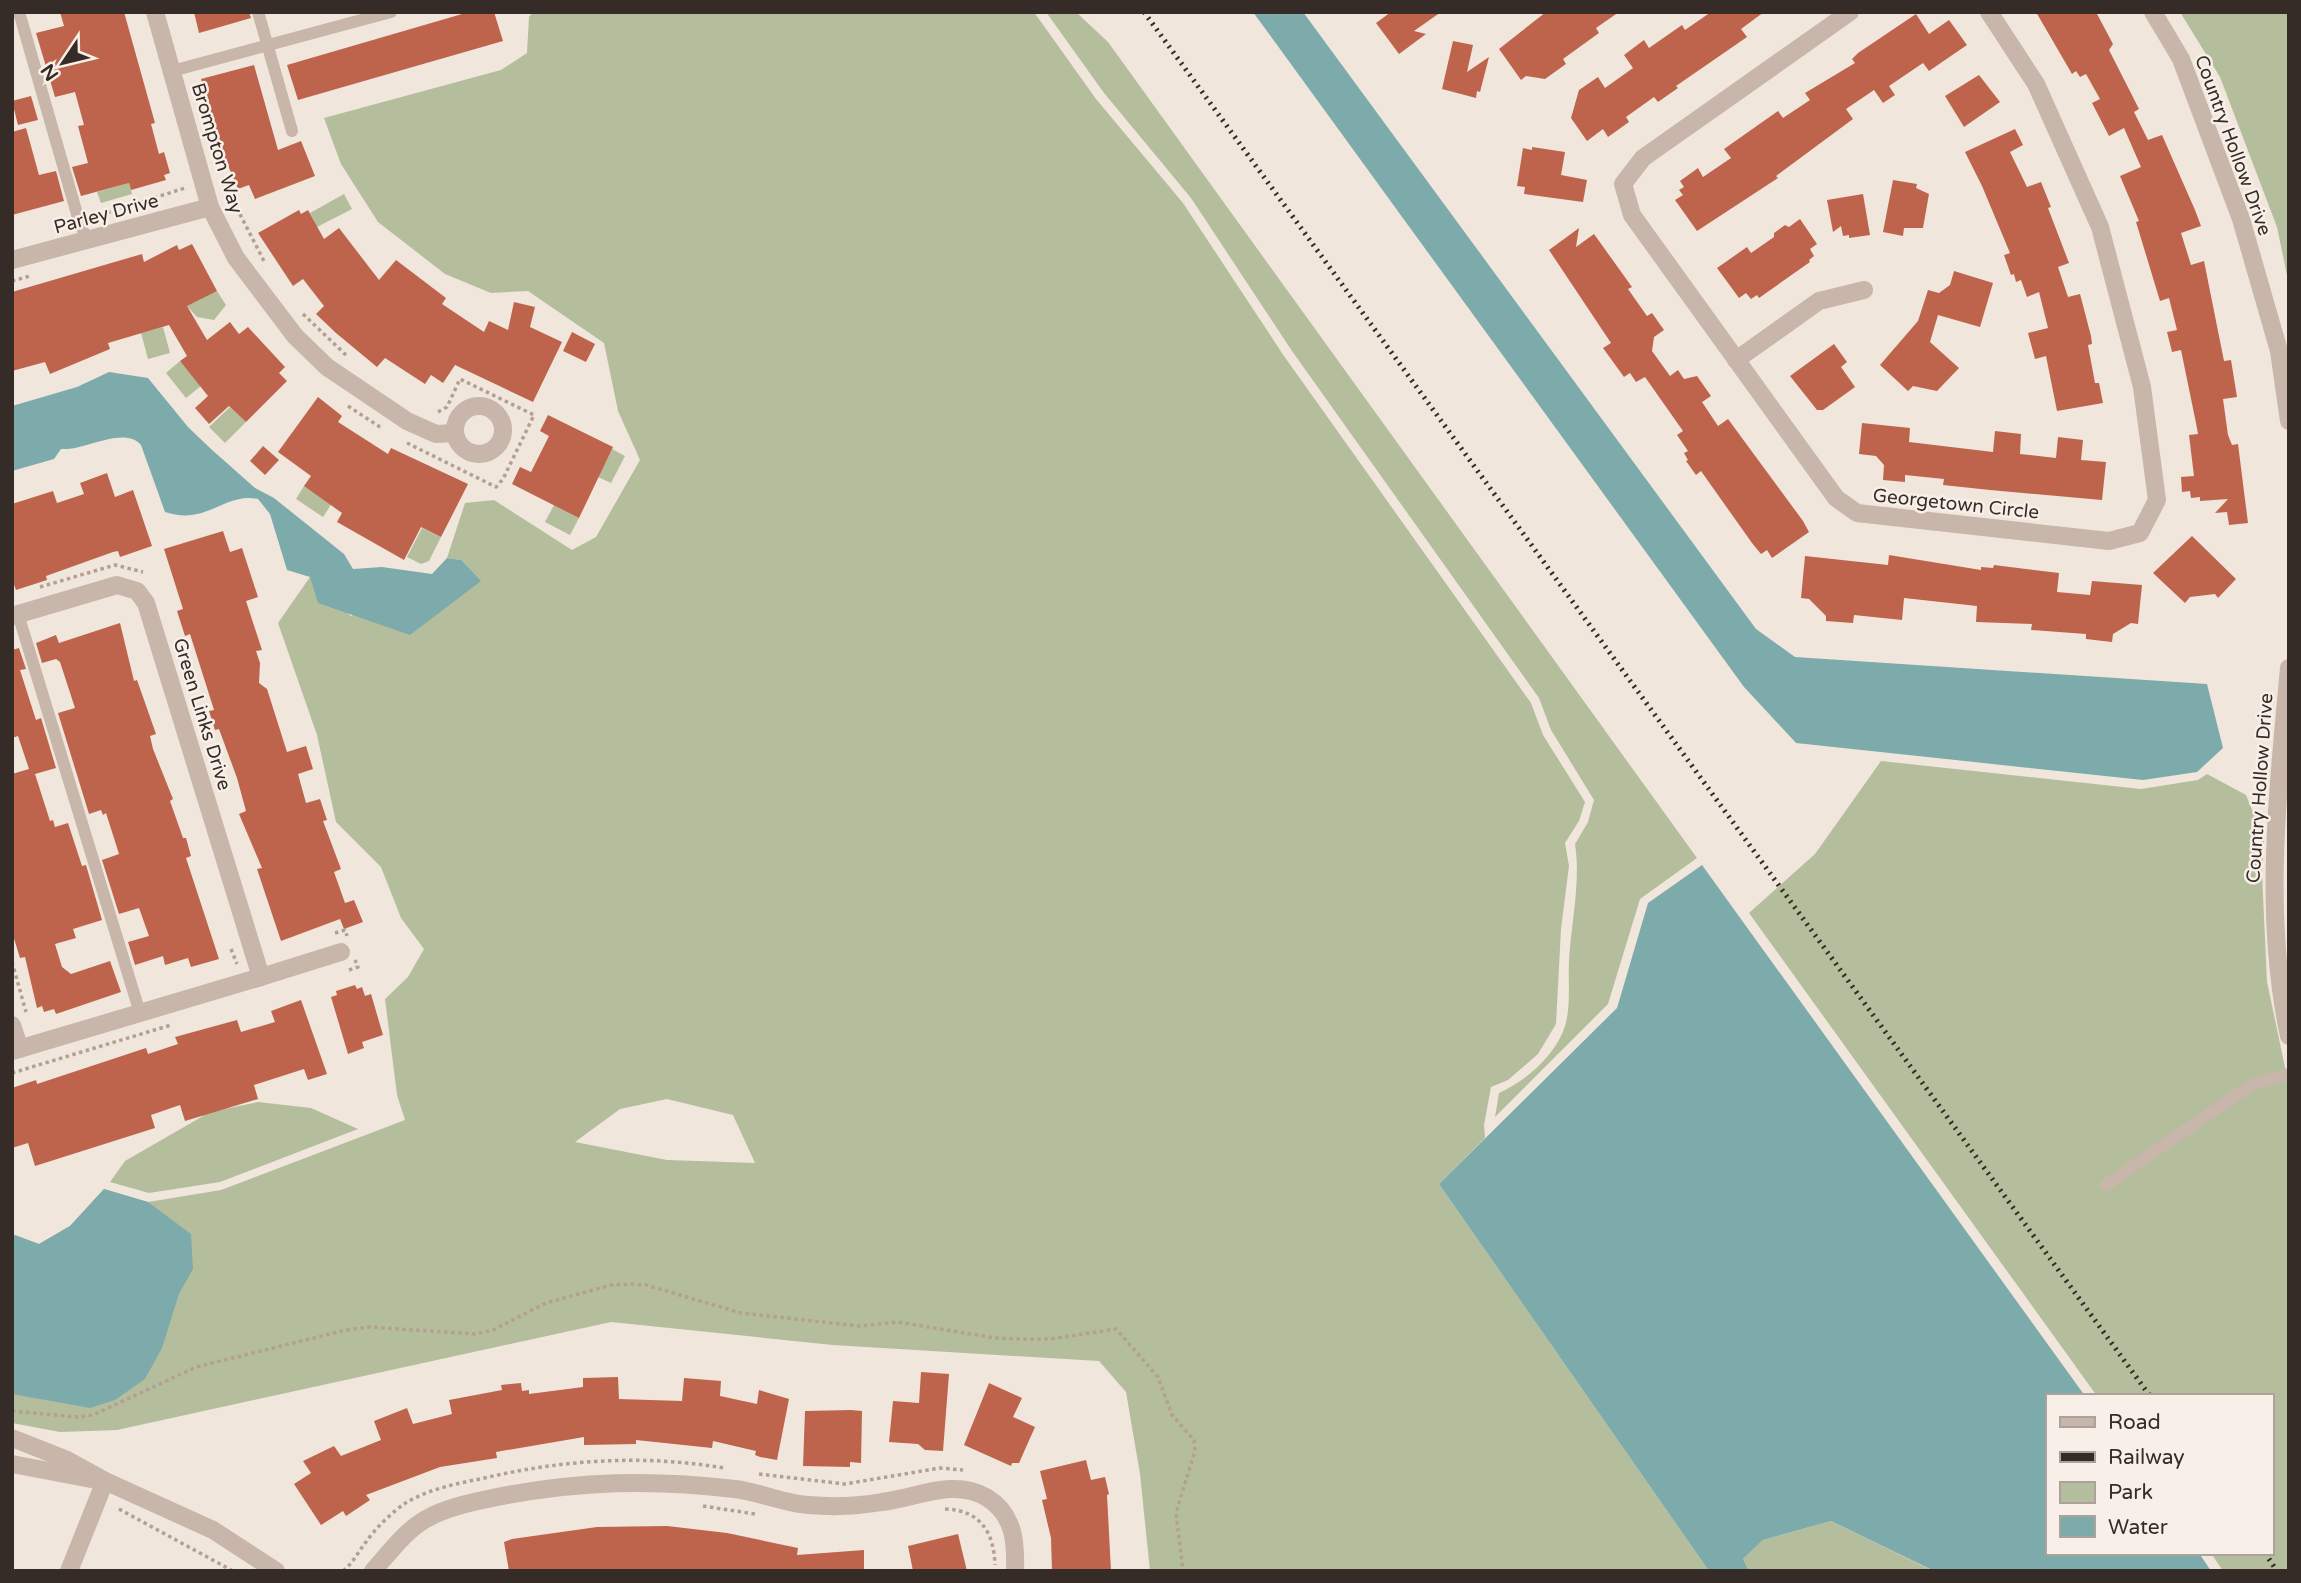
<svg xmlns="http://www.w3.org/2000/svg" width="2301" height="1583" font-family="'Varela Round',sans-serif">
  <rect width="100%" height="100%" fill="#f0e6dc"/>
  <g fill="#b4be9d" fill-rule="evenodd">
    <path d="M533,12H1034L1096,99L1183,203L1284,356L1531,703L1543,735L1585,802L1579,821L1565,843L1569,866L1561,929L1556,1024L1538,1054L1508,1080L1491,1087L1484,1125L1485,1138L1439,1184L1709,1571H1150L1140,1474L1126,1392L1099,1361L833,1345L611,1322L117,1430L60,1432L12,1423V1234L39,1244L70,1226L104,1189L148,1202L221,1190L405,1120L397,1095L385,999L408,977L424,949L401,918L381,867L336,822L317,735L278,623L310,577L351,616L461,560L447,558L465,503L494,500L572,550L596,537L640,460L618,411L604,343L528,291L491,293L445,274L378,222L341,164L324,118L501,70L527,53L529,17ZM667,1099L733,1115L755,1163L667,1160L575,1142L620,1109Z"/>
    <path d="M1046,12H1076L1108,42L1697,858L1640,899L1608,1004L1495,1117L1499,1093C1526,1081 1556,1055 1565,1026C1571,1007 1568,981 1569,961C1571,923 1581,883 1575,844L1588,822L1594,800L1551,730L1539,698L1292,351L1191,198L1104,93Z"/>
    <polygon points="2180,12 2289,12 2289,285 2277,227 2220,77"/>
    <polygon points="129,183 132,194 101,203 97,192"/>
    <polygon points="344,194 352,209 317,227 310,213"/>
    <polygon points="217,291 226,305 214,320 197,317 185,304"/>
    <polygon points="163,327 170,353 148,359 141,333"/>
    <polygon points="180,361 201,386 186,398 166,373"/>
    <polygon points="230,407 246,422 225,443 209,427"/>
    <polygon points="612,449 625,456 611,483 598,477"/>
    <polygon points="304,486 332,503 323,517 296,499"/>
    <polygon points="554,505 579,518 570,535 545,522"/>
    <polygon points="422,528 441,537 429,561 421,564 407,557"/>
    <polygon points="1881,761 2141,789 2198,780 2207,774 2246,795 2264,838 2262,874 2267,982 2289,1086 2289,1571 2223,1571 2211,1553 2271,1553 2271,1396 2097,1396 1749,913 1815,854"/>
    <polygon points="258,1102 311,1108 358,1129 220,1182 149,1193 110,1182 125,1161 210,1112"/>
    <polygon points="1831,1521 1933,1571 1749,1571 1743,1559 1763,1540"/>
  </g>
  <g fill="#7dabab">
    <polygon points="1253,12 1303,12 1756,629 1795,657 2207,684 2223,748 2197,772 2143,780 1796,743 1744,687"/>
    <path d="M109,372L148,378L188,427L211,449L255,488L274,498L344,554L353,569L382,567L432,574L447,558L461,560L481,581L410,635L318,603L310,577L287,570L270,514L258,499C224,492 207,526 165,512L141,445C125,425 84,451 61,449L54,459L12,471V406L77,387Z"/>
    <polygon points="1702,865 2085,1396 2047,1396 2047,1553 2199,1553 2211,1571 1934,1571 1831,1521 1763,1540 1743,1559 1749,1571 1709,1571 1439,1184 1617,1008 1648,903"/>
    <polygon points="104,1189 148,1202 191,1234 193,1269 179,1294 162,1348 145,1379 115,1400 90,1408 12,1394 12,1234 39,1244 70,1226"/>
  </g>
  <g fill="#be644c">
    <polygon points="60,12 124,12 155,123 151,124 159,154 164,152 170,173 164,175 166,180 131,190 129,183 81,196 72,167 88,163 78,126 84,125 75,92 55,97 36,33 64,26"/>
    <polygon points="194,12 249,12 251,18 199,33"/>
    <polygon points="469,12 494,12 503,41 298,100 287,65"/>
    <polygon points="1391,12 1441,12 1414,31 1426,34 1399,54 1376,23"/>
    <polygon points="1546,12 1619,12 1596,28 1599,33 1563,59 1566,64 1545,79 1526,76 1521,80 1499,49"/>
    <polygon points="1711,12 1764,12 1741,29 1747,37 1676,86 1678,88 1658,102 1654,97 1626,117 1629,122 1608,137 1603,129 1587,141 1571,118 1579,90 1598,77 1605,88 1633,68 1624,55 1644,40 1649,48 1682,25 1685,30"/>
    <polygon points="2036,12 2096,12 2113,44 2109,50 2139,109 2134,112 2148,140 2162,135 2195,210 2201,226 2181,233 2191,265 2204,261 2224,361 2231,360 2237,397 2223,399 2228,435 2232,445 2238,444 2248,523 2229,525 2227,512 2215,513 2228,499 2200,501 2200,497 2191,498 2190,491 2182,492 2181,477 2194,476 2189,435 2198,434 2196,423 2181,350 2172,352 2167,332 2177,330 2169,298 2160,301 2136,222 2139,221 2120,176 2141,167 2124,128 2109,136 2092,103 2100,99 2086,74 2080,77 2076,71 2072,74"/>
    <polygon points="1916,14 1929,34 1949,20 1967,45 1929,71 1923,63 1889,86 1895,95 1883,103 1874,90 1846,109 1853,119 1776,176 1778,178 1697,231 1675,200 1683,195 1679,190 1684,187 1680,181 1698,168 1703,177 1731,158 1724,149 1778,111 1783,118 1810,100 1805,93 1855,63 1852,59 1858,53"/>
    <polygon points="1453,41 1473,45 1467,72 1489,57 1480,92 1477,91 1476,98 1442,89"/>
    <polygon points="254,65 278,150 301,141 315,176 255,199 249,185 238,189 221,149 201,79"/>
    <polygon points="1979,75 2000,102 1964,127 1945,96"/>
    <polygon points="31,96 38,120 18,125 12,101"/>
    <polygon points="26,128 39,175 56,171 64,201 12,215 12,132"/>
    <polygon points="2015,129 2023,145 2010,152 2027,187 2041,182 2051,207 2048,208 2069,263 2058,267 2068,297 2080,294 2091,336 2092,344 2088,345 2095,383 2099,383 2103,403 2057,411 2046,356 2035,359 2028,333 2048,328 2039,292 2027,297 2021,280 2016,282 2014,274 2011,275 2004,255 2010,253 1982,186 1965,152"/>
    <polygon points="1532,147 1565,152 1561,175 1587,180 1583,202 1524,194 1525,187 1517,186 1523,148 1532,150"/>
    <polygon points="1893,180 1917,184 1916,188 1929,194 1923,228 1904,228 1903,236 1883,232"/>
    <polygon points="1863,194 1870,235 1849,238 1849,235 1843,236 1841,226 1833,232 1827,200"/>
    <polygon points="299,210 301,214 308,210 324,239 339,228 379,280 396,260 446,298 442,304 484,332 489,321 508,330 514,302 535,307 530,327 562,342 533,402 455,365 443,383 431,375 425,384 385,358 377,367 336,333 316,314 324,306 303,279 293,286 258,233"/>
    <polygon points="1800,219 1817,244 1810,249 1814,256 1809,260 1810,262 1759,298 1757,295 1751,299 1746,293 1739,298 1717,268 1747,247 1751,253 1774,237 1774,233 1785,225 1789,227"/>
    <polygon points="1579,228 1576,247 1594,234 1632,287 1628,289 1647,316 1652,313 1664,330 1654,337 1652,351 1670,376 1678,370 1684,379 1697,376 1711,396 1702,402 1718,426 1728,419 1803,521 1809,532 1772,558 1767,550 1761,554 1752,543 1701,471 1696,475 1686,461 1688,460 1684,453 1688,451 1677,435 1683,431 1645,377 1636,382 1630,373 1624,377 1603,348 1611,343 1549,250"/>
    <polygon points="192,244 217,291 187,306 207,340 230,322 239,334 248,327 285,367 279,373 287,381 246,422 229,406 209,424 195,408 208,396 180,361 187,356 169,325 108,343 110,349 50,374 45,362 12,371 12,292 142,254 144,262 177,245 179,250"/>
    <polygon points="1954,271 1993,283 1980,327 1938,315 1930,342 1959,368 1937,391 1913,386 1908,391 1880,365 1918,321 1928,290 1939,293 1950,285"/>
    <polygon points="572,332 595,344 586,362 563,351"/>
    <polygon points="1834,344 1847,362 1841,367 1855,387 1823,410 1817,410 1790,376"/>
    <polygon points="318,397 342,416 338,422 388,454 391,448 468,484 441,537 421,527 404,560 337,522 342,513 304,486 311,476 278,452"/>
    <polygon points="548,415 613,447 579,518 512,484 520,467 531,472 549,436 540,431"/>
    <polygon points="1862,423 1910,428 1909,442 1993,452 1995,431 2021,434 2020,454 2056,458 2058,437 2083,440 2081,460 2106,462 2102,500 1990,490 1943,485 1944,479 1905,475 1905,482 1883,480 1884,465 1876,456 1859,454"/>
    <polygon points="263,446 279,460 265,475 250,461"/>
    <polygon points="107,473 115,497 133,490 152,546 120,557 118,551 113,552 46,576 47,580 16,590 12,579 12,504 53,491 57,503 84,494 80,483"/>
    <polygon points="223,531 230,552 242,548 258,597 246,601 262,650 256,651 260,663 259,683 267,689 287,752 306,746 313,769 298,774 306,803 320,799 327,820 323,821 341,869 334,872 345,903 354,900 363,922 344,929 340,919 281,941 257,869 262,868 239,814 246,811 237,778 219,729 215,730 209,711 214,710 190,634 185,636 177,611 183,609 164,549"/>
    <polygon points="2192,536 2236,579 2218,598 2215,594 2190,597 2185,603 2153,573"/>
    <polygon points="1889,555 1981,570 1981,567 1993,568 1994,565 2059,573 2057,592 2090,595 2092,581 2142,585 2138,624 2131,623 2113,634 2112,642 2086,639 2086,634 2031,630 2032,624 1976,622 1977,606 1904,598 1902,620 1854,615 1853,623 1826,621 1826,616 1809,599 1801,598 1805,556 1888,565"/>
    <polygon points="120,623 134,681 137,680 156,734 150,736 153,749 173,799 170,801 183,838 186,838 191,856 186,858 219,959 191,967 188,958 165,965 163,956 135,965 128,942 149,936 139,908 119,914 102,860 119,854 106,813 103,815 101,810 89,814 58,713 75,708 60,662 56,659 42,663 36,643 56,635 59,643"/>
    <polygon points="19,648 26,669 20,670 36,720 41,718 56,768 35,774 50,821 53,820 55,827 68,823 82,866 86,865 102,920 73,929 76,938 55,944 62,967 71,974 110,961 121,992 56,1014 54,1009 44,1012 42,1006 37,1008 25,957 20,958 12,932 12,774 29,769 18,736 12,738 12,650"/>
    <polygon points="355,985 357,989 362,987 365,996 371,994 383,1035 362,1042 364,1048 348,1054 331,997 337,995 336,991"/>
    <polygon points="301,1000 327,1074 308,1080 304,1069 254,1085 258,1099 185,1121 180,1105 151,1115 155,1128 35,1166 28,1143 12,1148 12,1088 36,1080 37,1084 146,1048 148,1054 178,1044 175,1037 237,1020 241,1032 275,1022 271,1011"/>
    <polygon points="921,1372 949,1374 943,1451 925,1450 918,1444 889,1442 893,1401 919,1403"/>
    <polygon points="618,1377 619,1399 682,1401 684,1378 721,1381 720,1396 757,1404 759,1390 789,1399 777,1460 760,1457 755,1455 756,1451 713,1441 712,1448 636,1440 636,1444 584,1445 584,1437 496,1452 497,1458 440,1467 366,1495 370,1500 346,1516 343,1511 321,1525 294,1484 311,1473 303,1461 334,1446 341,1456 381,1440 374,1421 407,1408 413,1424 452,1414 449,1400 502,1390 501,1385 521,1383 522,1391 529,1390 529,1394 583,1387 583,1378"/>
    <polygon points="989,1383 1022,1398 1013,1417 1035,1427 1019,1463 1012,1463 1011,1466 964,1445"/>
    <polygon points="851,1410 862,1411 861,1463 850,1462 850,1467 803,1466 805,1411"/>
    <polygon points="1086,1460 1091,1480 1105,1477 1109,1494 1107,1495 1111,1571 1052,1571 1051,1538 1042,1500 1047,1499 1040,1471"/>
    <polygon points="667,1526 727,1533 798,1548 797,1555 864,1550 864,1571 509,1571 504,1542 512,1539 597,1527"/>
    <polygon points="958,1534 967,1571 913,1571 908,1546"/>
  </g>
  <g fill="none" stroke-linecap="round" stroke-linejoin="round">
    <g stroke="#b3a093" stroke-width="3.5" stroke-dasharray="3.5 3.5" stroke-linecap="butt">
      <polyline points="224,183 265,263"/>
      <polyline points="94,217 185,188"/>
      <polyline points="12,281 30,276"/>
      <polyline points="303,314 348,357"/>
      <polyline points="348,406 383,429"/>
      <polyline points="407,443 496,487 503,479 534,415 460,379 447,407 436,413"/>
      <polyline points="40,587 115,565 143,572"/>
      <polyline points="335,933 345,930 347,936"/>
      <polyline points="231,949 237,964"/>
      <polyline points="12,962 26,1012"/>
      <polyline points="349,970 358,967 355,960"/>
      <polyline points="12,1073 171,1025"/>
      <polyline points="12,1411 77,1417 93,1415 196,1367 346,1330 369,1327 475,1334 493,1330 546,1303 611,1285 632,1284 646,1285 741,1313 859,1326 898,1322 995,1338 1022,1339 1050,1339 1116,1329 1158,1377 1172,1415 1194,1440 1195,1451 1176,1513 1183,1571"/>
      <polyline points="759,1474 845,1484 940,1468 963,1470"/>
      <polyline points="703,1506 755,1514"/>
      <polyline points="119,1509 233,1571"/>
      <path d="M945,1509C980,1510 994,1532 995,1565"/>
      <path d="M343,1571C354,1562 358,1552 366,1542C375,1529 391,1513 404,1504C426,1490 454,1484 480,1479C560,1460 642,1454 724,1468"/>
    </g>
    <g stroke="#c7b6a9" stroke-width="12">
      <polyline points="19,12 79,221 87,240"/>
      <polyline points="258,12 292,131"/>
      <polyline points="172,71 391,12"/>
      <polyline points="18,614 140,1013"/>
      <polyline points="2106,1185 2251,1085 2289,1074"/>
    </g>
    <g stroke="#c7b6a9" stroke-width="18">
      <polyline points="155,12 210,207 236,258 295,336 327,367 407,421 436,434 455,433"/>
      <polyline points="1850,12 1643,158 1623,184 1632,215 1836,498 1857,513 2109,541 2140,533 2157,500 2142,387 2100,227 2036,84 1989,12"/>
      <polyline points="2153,12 2181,59 2241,219 2279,351 2289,421"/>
      <polyline points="12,260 210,207"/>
      <polyline points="1736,360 1819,301 1864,290"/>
      <circle cx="479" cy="430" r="24"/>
      <polyline points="12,616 117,585 137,591 146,603 261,977 12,1051"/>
      <path d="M2289,668C2278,792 2263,914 2289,1036"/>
      <polyline points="261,977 341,952"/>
      <polyline points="12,1025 20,1049"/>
      <polyline points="12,1438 65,1459 105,1481 213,1530 276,1571"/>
      <polyline points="12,1464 91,1479"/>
      <polyline points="69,1571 105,1481"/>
      <path d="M373,1571C389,1553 405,1531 426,1519C447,1507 473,1502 497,1497C578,1481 653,1479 735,1489C759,1492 783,1503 808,1505C831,1507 859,1506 882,1502C916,1498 953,1478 986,1497C1014,1514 1016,1541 1015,1571"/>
    </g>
    <g stroke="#352c28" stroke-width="5" stroke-dasharray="2 5" stroke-linecap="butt">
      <polyline points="1144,12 2150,1396"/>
      <polyline points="2265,1553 2277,1571"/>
    </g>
  </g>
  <g text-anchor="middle" stroke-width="5" stroke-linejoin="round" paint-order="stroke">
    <g font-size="19" fill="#352c28" stroke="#f8f0e8">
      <text transform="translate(2234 145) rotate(70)" y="7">Country Hollow Drive</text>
      <text transform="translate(218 148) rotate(73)" y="7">Brompton Way</text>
      <text transform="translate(106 213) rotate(-15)" y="7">Parley Drive</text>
      <text transform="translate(1956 503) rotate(6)" y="7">Georgetown Circle</text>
      <text transform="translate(203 714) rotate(73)" y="7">Green Links Drive</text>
      <text transform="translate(2259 788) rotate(-86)" y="7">Country Hollow Drive</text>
    </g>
  </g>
  <rect width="2301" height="1583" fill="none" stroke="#352c28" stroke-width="28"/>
  <rect x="2046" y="1394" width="228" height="161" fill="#f8f0e8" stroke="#aaa29b" stroke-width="2"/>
  <rect x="2060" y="1417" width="35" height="10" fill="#c7b6a9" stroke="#aaa29b" stroke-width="2"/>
  <text x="2108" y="1429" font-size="21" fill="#352c28">Road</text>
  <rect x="2060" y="1452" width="35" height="10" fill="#352c28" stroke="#aaa29b" stroke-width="2"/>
  <text x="2108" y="1464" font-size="21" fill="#352c28">Railway</text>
  <rect x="2060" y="1482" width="35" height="21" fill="#b4be9d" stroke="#aaa29b" stroke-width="2"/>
  <text x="2108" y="1499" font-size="21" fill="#352c28">Park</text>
  <rect x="2060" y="1516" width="35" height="21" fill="#7dabab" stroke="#aaa29b" stroke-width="2"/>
  <text x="2108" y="1534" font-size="21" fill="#352c28">Water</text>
  <g transform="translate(63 63) rotate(235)" stroke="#f8f0e8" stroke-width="5" paint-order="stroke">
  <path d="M0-5L12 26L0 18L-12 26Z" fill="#352c28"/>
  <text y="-10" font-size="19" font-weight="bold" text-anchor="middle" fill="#352c28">N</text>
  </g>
</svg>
